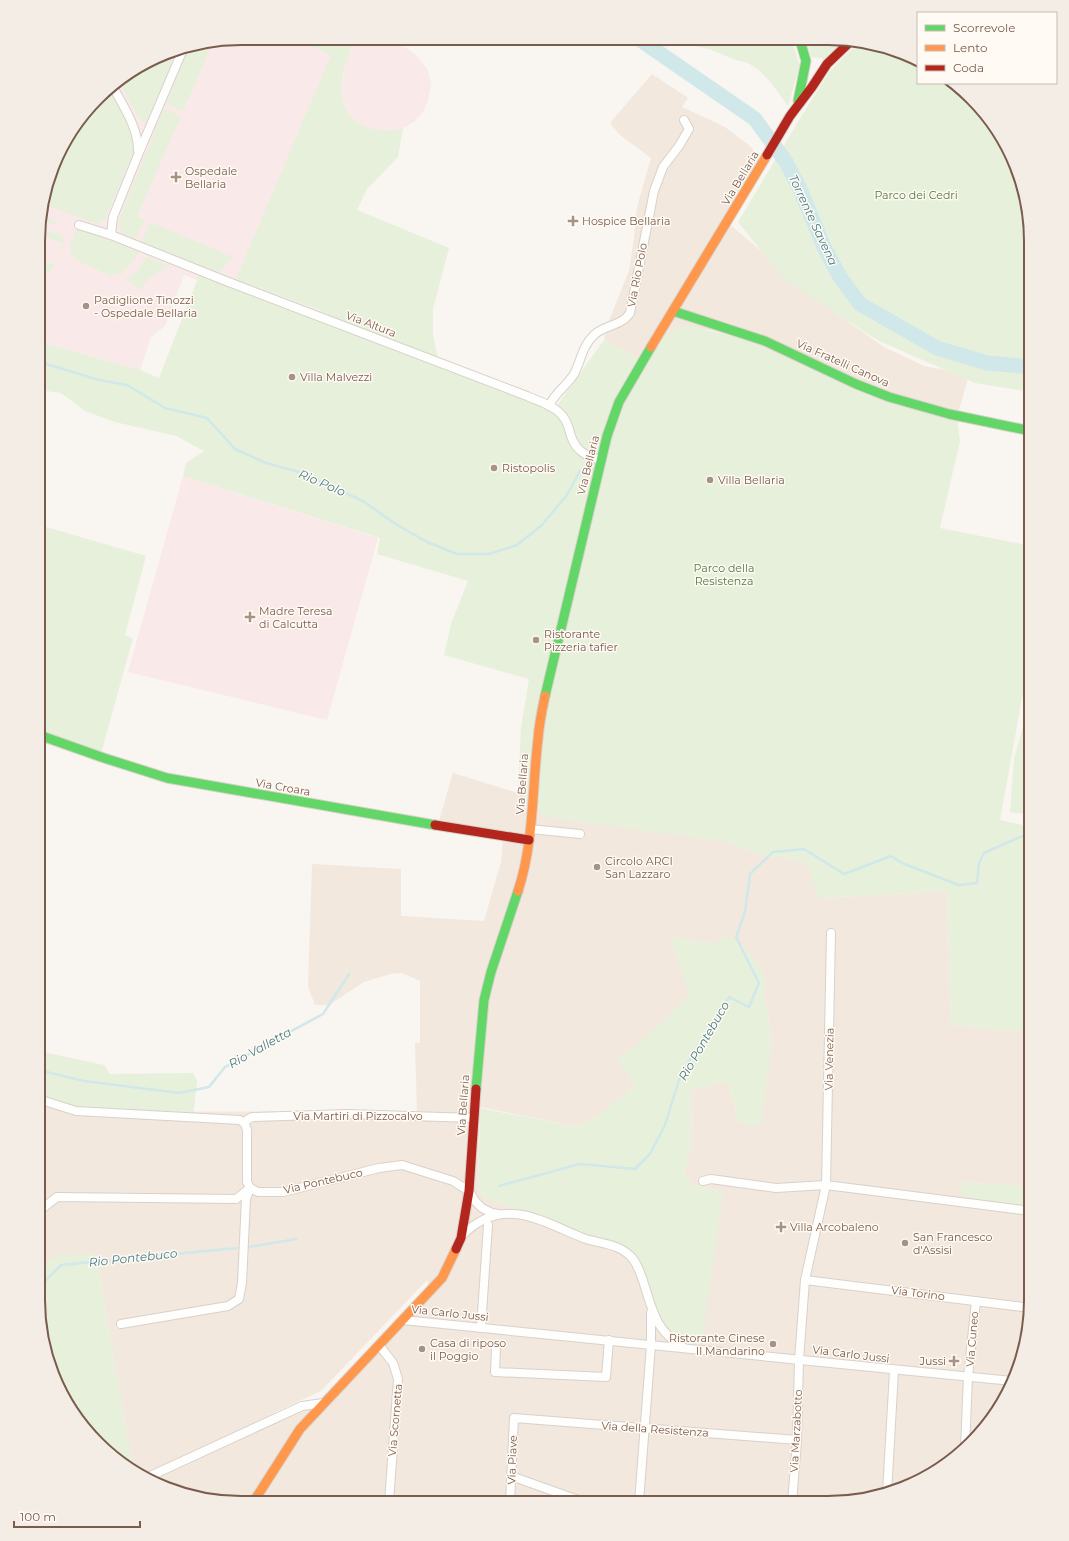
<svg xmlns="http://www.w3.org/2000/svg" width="1069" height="1541" font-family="Montserrat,sans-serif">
  <rect width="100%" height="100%" fill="#f9f5f0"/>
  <g fill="#f2e8de" fill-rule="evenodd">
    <polygon points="652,74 688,98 682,107 725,127 750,146 762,163 727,222 829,308 884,347 924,366 969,375 957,417 887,404 744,339 710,330 687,329 641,360 604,340 610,318 629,271 634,238 637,207 651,158 620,135 610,123"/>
    <path d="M453,773L518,793L728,842L764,856L783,857L807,863L820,898L947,891L951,1025L1031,1032V1187L962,1182L961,1195L1031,1206V1314L1020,1366L997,1413L962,1453L918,1482L868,1499L828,1503L215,1501L175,1492L133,1471L96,1253L38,1275V1101L95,1112L417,1111L415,1043H420V981L402,973L390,974L364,982L329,1005H315L308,986L312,864L401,869V916L484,921L501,862L503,838L438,824ZM671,938L716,944L765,975V1000L770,1027L771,1049L739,1124L728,1081L691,1090L692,1142L684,1174L691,1184L723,1192L666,1330L657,1310L649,1283L640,1267L603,1239L575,1231L487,1198L478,1189L479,1120L480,1107L577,1127L598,1116L629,1092L635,1086L666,1019L690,995ZM427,1280L429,1287L319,1406L305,1402L269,1415L321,1391Z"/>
  </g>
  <g fill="#fae9e9">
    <polygon points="241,38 386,38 412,51 419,58 428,70 431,84 428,100 423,112 414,122 403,128 386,131 369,129 356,122 347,112 343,103 342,93 344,69 249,299 184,275 165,326 151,337 140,370 40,342 40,214 65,140 107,88 175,49"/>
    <polygon points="183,476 378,538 327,720 128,672"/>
  </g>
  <g fill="#e7f0db" fill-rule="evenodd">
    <path d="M293,38H350C350,42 351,47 350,51C350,55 347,60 345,65C343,73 342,84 342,92C342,125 376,136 403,128L398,157L367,189L357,210L449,248L433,309V335L439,364L556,407L604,340L641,360L663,334L672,332L676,328L681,326H689L744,339L887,404L957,417L960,441L940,528L1031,546V665L1022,698L1000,820L1031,827V1032L951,1025L947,891L819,898L807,863L783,857L764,856L728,842L545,817L526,800L523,795L518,793L521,728L529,679L444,655L451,624L468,581L377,554L380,538L183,476L186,463L204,451L176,436L115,422L85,411L61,393L39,390L40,342L140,370L159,378L200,273L431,360L316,309L236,279L331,55Z"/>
    <polygon points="691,39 789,40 792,42 800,65 788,106 772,84 759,70 748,63 733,59 709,49 689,45"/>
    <polygon points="807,40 843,40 825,60 822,58 811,57"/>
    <path d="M860,41L906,53L918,60V83H955L989,117L1010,151L1024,189L1031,241V392L975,383L877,340L783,278L738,222L801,117L830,71ZM904,329V328L971,358L937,348Z"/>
    <polygon points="213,43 183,111 166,104 190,46"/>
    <polygon points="175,49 177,49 147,120 143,122 138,117 119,81"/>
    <polygon points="110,87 133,137 133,154 105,219 97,224 43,204 65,140"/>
    <path d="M164,109L181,116L137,216L145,220L134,242C126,237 121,232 118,223Z"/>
    <polygon points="40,215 56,221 59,224 40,223"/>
    <polygon points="150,222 233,257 218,273 141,243"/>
    <polygon points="77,228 139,252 129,266 121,273 111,276 76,260 71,252 70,245"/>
    <polygon points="40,231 59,233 64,239 63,249 60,250 63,243 40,235"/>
    <path d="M147,257L169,266L149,278L140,290L136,288L132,282L124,279C130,277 136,273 140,268C142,263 143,260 147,257Z"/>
    <polygon points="40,259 55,265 48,273 40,270"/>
    <polygon points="39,525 146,556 125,635 133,638 100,757 39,737"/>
    <polygon points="1031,698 1031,815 1010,812 1014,759"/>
    <polygon points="727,935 749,951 765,975 765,1000 770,1027 771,1049 761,1126 739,1124 728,1081 691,1090 692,1142 684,1174 691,1184 723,1192 701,1348 675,1342 666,1330 657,1310 649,1283 640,1267 603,1239 575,1231 487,1198 478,1189 480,1108 577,1127 598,1116 635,1087 618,1060 666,1019 689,995 671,938 716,944"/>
    <polygon points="38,1051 104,1065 110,1074 193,1073 197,1081 193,1118 78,1114 54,1108 38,1101"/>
    <polygon points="962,1182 1031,1187 1031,1206 961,1196"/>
    <polygon points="96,1253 133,1471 128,1469 88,1434 59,1390 42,1340 38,1300 38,1267 60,1255"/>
  </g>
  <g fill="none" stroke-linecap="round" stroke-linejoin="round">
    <g stroke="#d0e8ea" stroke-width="2.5">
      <polyline points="40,362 99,380 127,385 165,408 207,418 235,449 266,463 299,472 363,501 397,525 427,542 457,554 489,554 517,545 542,525 567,495 580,471"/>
      <polyline points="38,1070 84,1081 179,1093 209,1087 225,1067 323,1014 349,974"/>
      <polyline points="499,1186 580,1164 635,1169 650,1154 665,1125 681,1074 729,997 749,1007 759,983 736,937 745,912 750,874 773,852 804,849 844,874 891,856 904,864 959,885 977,883 979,863 984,853 1027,834 1031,835"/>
      <polyline points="249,1247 296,1239"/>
      <polyline points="38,1288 61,1265 237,1248"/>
    </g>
    <polyline stroke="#d0e8ea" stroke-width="15" points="639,39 755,119 786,162 800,189 824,247 840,277 860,304 937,348 987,363 1031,367"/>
    <g stroke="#d7d1cb" stroke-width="10">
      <g id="street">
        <path d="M112,85C123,106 138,127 138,150"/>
        <path d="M79,225L111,235L226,281L527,396C540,402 556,406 564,418C568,423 569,430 571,436C576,451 586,456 600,460"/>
        <polyline points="111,235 113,217 138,155 184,47"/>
        <path d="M549,406C555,392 566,387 574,374C581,361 582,346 594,335C604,325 622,326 630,313L654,191L663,167L679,146L689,129L684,120"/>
        <polyline points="530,829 580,834"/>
        <polyline points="38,1099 76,1111 240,1120 245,1124 247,1130 247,1182 250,1188 258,1192 283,1192 379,1168 402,1165 453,1181 469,1191 475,1201 482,1208 492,1213 498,1214"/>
        <polyline points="244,1122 252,1117 347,1114 474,1118"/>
        <polyline points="703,1181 711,1179 776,1188 826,1185 1031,1211"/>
        <polyline points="38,1212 57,1197 236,1199 250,1188"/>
        <path d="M462,1236C468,1229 475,1224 483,1220C518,1202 553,1227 586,1239C603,1244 621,1244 633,1259C639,1267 642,1277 645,1287C654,1316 657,1331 684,1348"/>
        <polyline points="805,1280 1031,1308"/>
        <path d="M403,1320C606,1340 809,1362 1012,1381"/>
        <polyline points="121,1324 228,1306 239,1299 242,1283 246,1199 250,1188"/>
        <polyline points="481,1328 488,1225"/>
        <polyline points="379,1345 393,1363 398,1379 389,1502"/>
        <polyline points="496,1348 495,1372 606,1377 609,1340"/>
        <polyline points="965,1449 968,1377 976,1301"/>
        <polyline points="511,1476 584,1502"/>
        <polyline points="146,1478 302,1406 323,1403"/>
        <polyline points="887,1493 894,1371"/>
        <polyline points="510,1502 514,1418 797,1440"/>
        <polyline points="639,1502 651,1345 651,1313"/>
        <polyline points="792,1503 797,1440 799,1360 805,1280 826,1185 831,933"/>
      </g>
    </g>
    <g stroke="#d9d2cb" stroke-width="11">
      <g id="fast">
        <polyline points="798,101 806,61 800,40"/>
        <polyline points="673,311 765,341 856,384 889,397 949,414 1031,431"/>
        <polyline points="545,696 607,436 619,402 651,347"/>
        <polyline points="39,735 104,758 167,778 435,825"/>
        <polyline points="476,1089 484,1000 491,972 518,891"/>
      </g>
    </g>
    <g stroke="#d9d2cb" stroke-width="11">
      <g id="slow">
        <polyline points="651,347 767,155"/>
        <path d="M518,891C534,843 532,789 538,739C539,724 542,710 545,696"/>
        <polyline points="254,1501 300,1429 442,1278 456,1249"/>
      </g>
    </g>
    <g stroke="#d9d2cb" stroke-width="11">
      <g id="jam">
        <polyline points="767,155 790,116 812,87 827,64 852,40"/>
        <polyline points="435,825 529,840"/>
        <polyline points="456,1249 461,1238 469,1191 476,1089"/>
      </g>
    </g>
    <use href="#street" stroke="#fefefd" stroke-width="8"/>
    <use href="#fast" stroke="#63d668" stroke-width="9"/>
    <use href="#slow" stroke="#ff974d" stroke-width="9"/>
    <use href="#jam" stroke="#b3261e" stroke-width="9"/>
  </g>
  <g fill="#a69286" stroke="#fffaf3" stroke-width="1.5">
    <path d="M174 171h4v4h4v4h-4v4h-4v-4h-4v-4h4z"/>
    <path d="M571 215h4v4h4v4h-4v4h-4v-4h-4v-4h4z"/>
    <circle cx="86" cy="306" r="4"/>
    <circle cx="292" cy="377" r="4"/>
    <circle cx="494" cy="468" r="4"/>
    <circle cx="710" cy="480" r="4"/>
    <path d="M248 611h4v4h4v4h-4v4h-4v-4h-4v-4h4z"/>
    <circle cx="536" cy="640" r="4"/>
    <circle cx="597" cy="867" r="4"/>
    <path d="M779 1221h4v4h4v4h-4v4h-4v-4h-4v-4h4z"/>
    <circle cx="905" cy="1243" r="4"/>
    <circle cx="773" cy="1344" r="4"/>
    <circle cx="422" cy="1349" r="4"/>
    <path d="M952 1355h4v4h4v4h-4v4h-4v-4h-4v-4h4z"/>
  </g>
  <g text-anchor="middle" stroke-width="3" stroke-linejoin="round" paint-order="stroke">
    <g font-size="11" fill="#7a5c4d" stroke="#fffaf3" text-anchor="start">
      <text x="185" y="175">Ospedale<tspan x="185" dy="13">Bellaria</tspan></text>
      <text x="582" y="225">Hospice Bellaria</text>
      <text x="94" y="304">Padiglione Tinozzi<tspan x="94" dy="13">- Ospedale Bellaria</tspan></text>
      <text x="300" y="381">Villa Malvezzi</text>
      <text x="502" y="472">Ristopolis</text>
      <text x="718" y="484">Villa Bellaria</text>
      <text x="259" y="615">Madre Teresa<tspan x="259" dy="13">di Calcutta</tspan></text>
      <text x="544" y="638">Ristorante<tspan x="544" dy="13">Pizzeria tafier</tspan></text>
      <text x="605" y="865">Circolo ARCI<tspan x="605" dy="13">San Lazzaro</tspan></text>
      <text x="790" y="1231">Villa Arcobaleno</text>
      <text x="913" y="1241">San Francesco<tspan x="913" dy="13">d'Assisi</tspan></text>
      <text x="765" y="1342" text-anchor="end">Ristorante Cinese<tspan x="765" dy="13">Il Mandarino</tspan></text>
      <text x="430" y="1347">Casa di riposo<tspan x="430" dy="13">il Poggio</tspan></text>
      <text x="946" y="1365" text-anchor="end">Jussi</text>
    </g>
    <g font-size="11" fill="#7a5c4d" stroke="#fffaf3">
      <text transform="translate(740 178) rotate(-59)" y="4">Via Bellaria</text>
      <text transform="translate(637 275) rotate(-79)" y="4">Via Rio Polo</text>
      <text transform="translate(371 324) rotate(21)" y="4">Via Altura</text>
      <text transform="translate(843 363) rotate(24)" y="4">Via Fratelli Canova</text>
      <text transform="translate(588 465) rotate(-76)" y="4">Via Bellaria</text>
      <text transform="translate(522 784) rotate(-86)" y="4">Via Bellaria</text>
      <text transform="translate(283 787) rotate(10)" y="4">Via Croara</text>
      <text transform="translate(829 1059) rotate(-89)" y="4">Via Venezia</text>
      <text transform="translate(463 1105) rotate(-86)" y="4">Via Bellaria</text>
      <text x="358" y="1120">Via Martiri di Pizzocalvo</text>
      <text transform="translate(323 1181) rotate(-13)" y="4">Via Pontebuco</text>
      <text transform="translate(918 1293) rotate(7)" y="4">Via Torino</text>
      <text transform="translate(450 1313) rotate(6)" y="4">Via Carlo Jussi</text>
      <text transform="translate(972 1339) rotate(-85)" y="4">Via Cuneo</text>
      <text transform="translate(851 1354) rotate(7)" y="4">Via Carlo Jussi</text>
      <text transform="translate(395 1420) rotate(-85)" y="4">Via Scornetta</text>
      <text transform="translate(655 1429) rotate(4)" y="4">Via della Resistenza</text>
      <text transform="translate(796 1431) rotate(-87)" y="4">Via Marzabotto</text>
      <text transform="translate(512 1460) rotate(-88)" y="4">Via Piave</text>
    </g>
    <g font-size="11" fill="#537a41" stroke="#fffaf3">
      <text x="916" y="199">Parco dei Cedri</text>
      <text x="724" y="572">Parco della<tspan x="724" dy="13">Resistenza</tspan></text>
    </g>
    <g font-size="12" font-style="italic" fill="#437c86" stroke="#fffaf3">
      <text transform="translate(813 220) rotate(65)" y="4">Torrente Savena</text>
      <text transform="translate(322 483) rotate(23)" y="4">Rio Polo</text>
      <text transform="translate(704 1041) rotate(-60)" y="4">Rio Pontebuco</text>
      <text transform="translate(260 1048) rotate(-29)" y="4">Rio Valletta</text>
      <text transform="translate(133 1258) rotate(-6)" y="4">Rio Pontebuco</text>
    </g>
  </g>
  <path d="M0 0H1069V1541H0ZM241 45H828A196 196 0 0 1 1024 241V1300A196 196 0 0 1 828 1496H241A196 196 0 0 1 45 1300V241A196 196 0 0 1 241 45Z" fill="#f4ede6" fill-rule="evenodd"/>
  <path fill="none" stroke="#7a5c4d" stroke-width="2" d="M241 45H828A196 196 0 0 1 1024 241V1300A196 196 0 0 1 828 1496H241A196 196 0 0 1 45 1300V241A196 196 0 0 1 241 45Z"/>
  <rect x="917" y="12" width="140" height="72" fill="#fffaf3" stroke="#cabbb1"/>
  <rect x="925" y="25" width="20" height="6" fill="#63d668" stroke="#cabbb1"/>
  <text x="953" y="32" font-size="12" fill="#7a5c4d">Scorrevole</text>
  <rect x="925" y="45" width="20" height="6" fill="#ff974d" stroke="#cabbb1"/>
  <text x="953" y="52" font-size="12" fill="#7a5c4d">Lento</text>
  <rect x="925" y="65" width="20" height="6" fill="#b3261e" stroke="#cabbb1"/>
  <text x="953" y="72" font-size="12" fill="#7a5c4d">Coda</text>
  <path d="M14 1521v6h126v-6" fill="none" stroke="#7a5c4d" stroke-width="2"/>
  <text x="20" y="1521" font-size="12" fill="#7a5c4d" stroke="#fffaf3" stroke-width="3" paint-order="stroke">100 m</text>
</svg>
